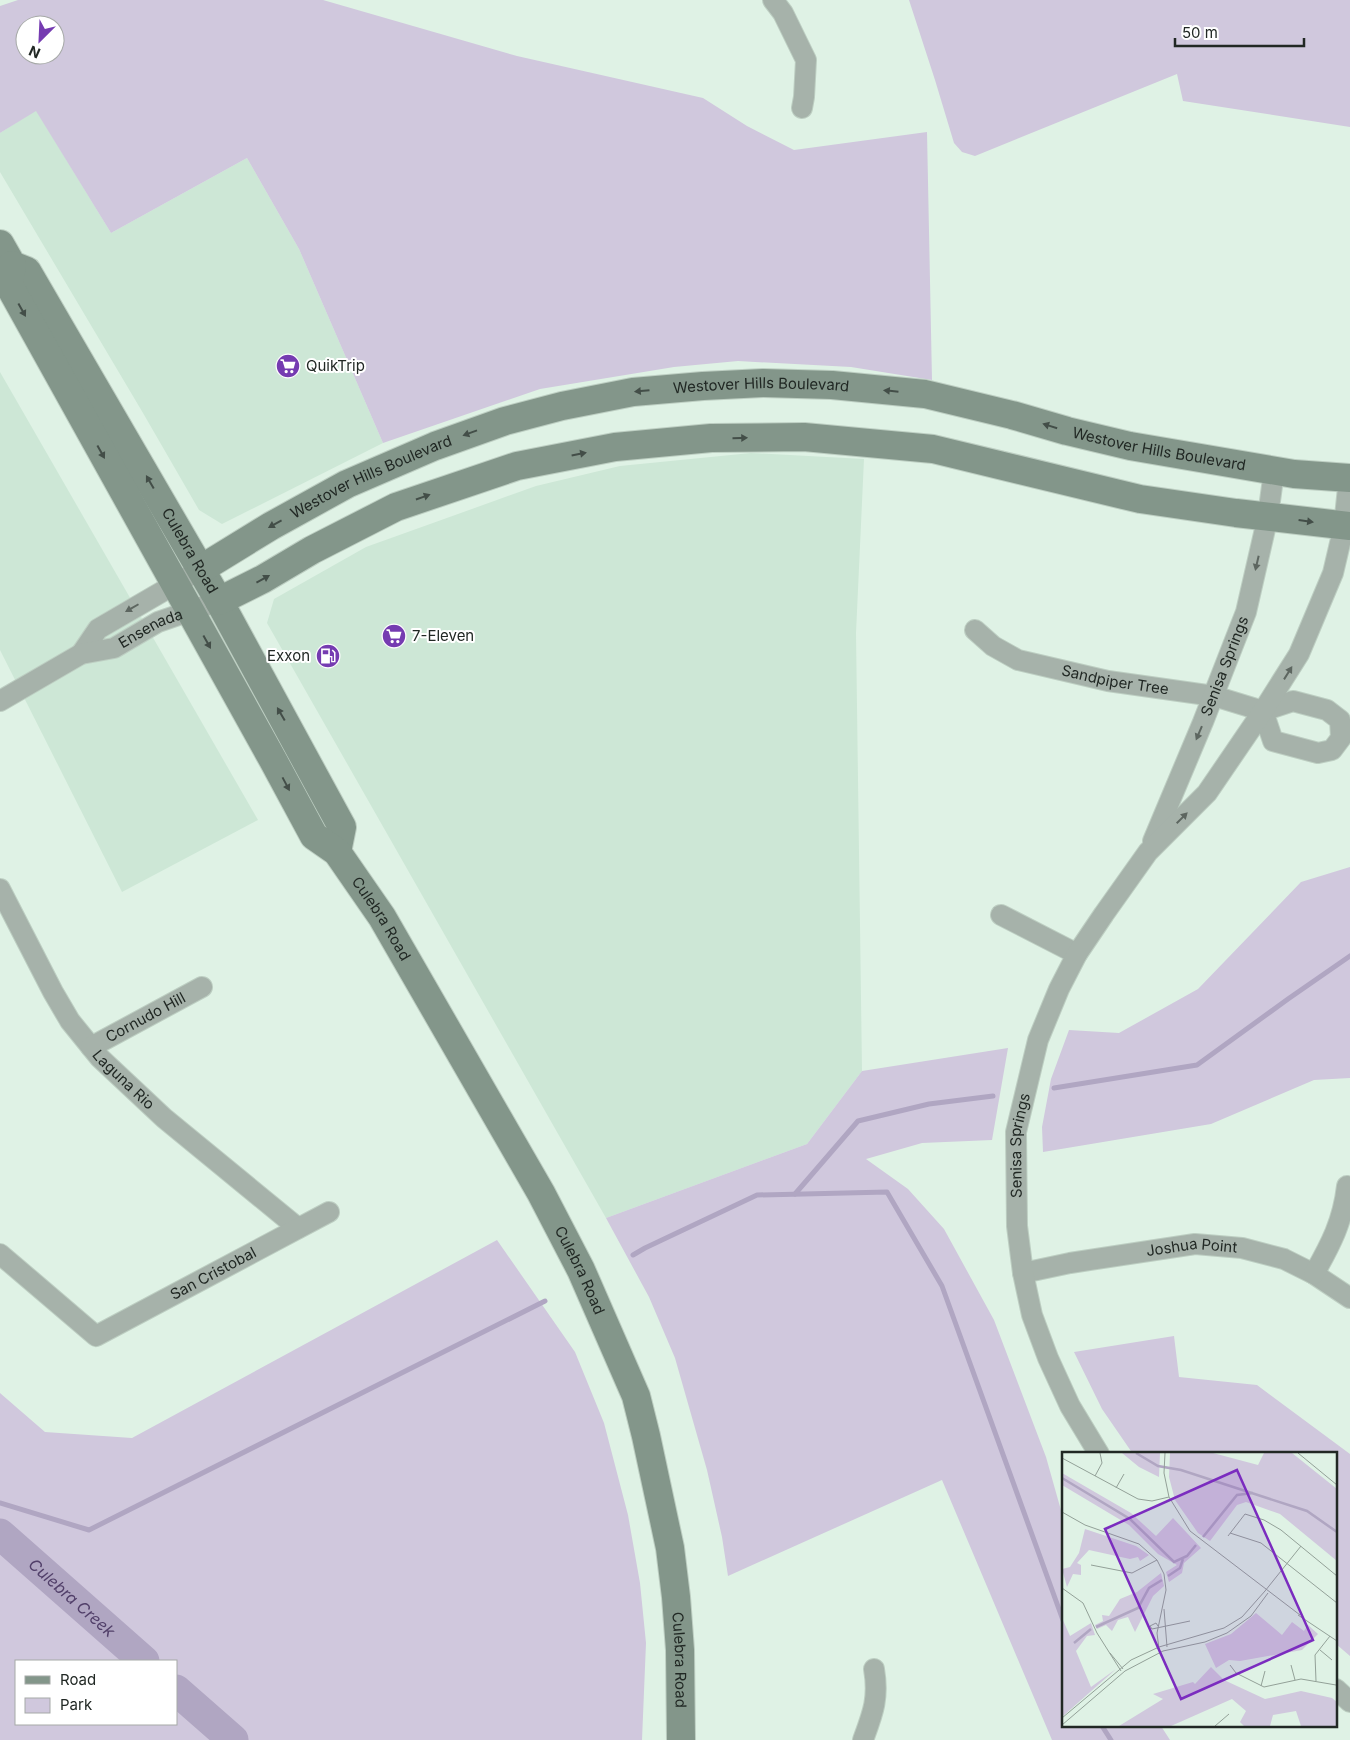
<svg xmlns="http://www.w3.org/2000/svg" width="1350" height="1740" font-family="Inter,sans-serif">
  <rect width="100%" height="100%" fill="#dff2e5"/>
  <g fill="#cde7d6">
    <polygon points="36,110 111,233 247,158 299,249 383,443 222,524 199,510 143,413 0,172 0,133"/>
    <polygon points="0,372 258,820 122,892 0,650"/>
    <polygon points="751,453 864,459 856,633 862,1071 807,1144 606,1218 267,623 274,599 366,547 536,486 620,466"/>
  </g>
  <g fill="#d0c8dd" fill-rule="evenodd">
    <path d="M18,0H323L517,56L703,98L747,126L794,150L927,132L932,380L851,367L738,361L674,367L540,389L383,443L299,249L247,158L111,233L36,111L0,133V6ZM25,25H55V55H25Z"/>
    <polygon points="909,0 1350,0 1350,127 1183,101 1177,74 975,156 962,152 954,143 935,80"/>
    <polygon points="1350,867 1350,1078 1314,1080 1211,1124 1043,1152 1042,1127 1051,1079 1069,1030 1119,1033 1198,989 1301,882"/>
    <polygon points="1008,1048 992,1140 922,1143 866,1159 908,1189 944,1229 994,1320 1046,1457 1064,1521 1064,1726 1161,1726 1170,1740 1052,1740 942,1480 728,1576 722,1537 707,1470 675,1358 649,1297 606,1218 807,1144 862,1071"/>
    <path d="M497,1240L575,1352L604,1423L628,1515L640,1583L646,1643L642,1740H0V1393L45,1432L132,1438ZM176,1661V1724H16V1661Z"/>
    <polygon points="1174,1336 1179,1377 1257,1385 1350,1454 1350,1656 1336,1644 1336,1454 1133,1454 1102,1409 1074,1352"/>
  </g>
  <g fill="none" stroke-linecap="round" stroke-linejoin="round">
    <g stroke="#b0a6c2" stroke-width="5">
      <polyline points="1054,1088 1197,1065 1288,999 1350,956"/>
      <polyline points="795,1194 858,1121 929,1104 993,1096"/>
      <polyline points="633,1255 645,1248 757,1195 887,1192 942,1286 1064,1623"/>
      <polyline points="0,1503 89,1530 545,1301"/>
      <polyline points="1102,1726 1111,1740"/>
    </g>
    <g stroke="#b0a6c2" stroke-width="31">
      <path id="s1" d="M0,1534L144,1661"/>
      <polyline points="176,1690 233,1740"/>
    </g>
    <g stroke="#bdcec2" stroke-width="22">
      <g id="street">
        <polyline points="773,0 783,13 806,60 804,97 802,108"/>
        <path id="s2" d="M975,630L993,646L1018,660L1108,681L1214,696L1263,711"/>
        <polyline points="81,654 98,629 201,569"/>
        <path id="s3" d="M0,701L81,654L114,648L158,622L219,601"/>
        <polygon points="1293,701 1327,710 1340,720 1341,738 1332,750 1318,753 1273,741 1263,711"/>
        <path id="s4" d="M1153,841L1203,722L1246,612L1268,516L1274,471"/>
        <path id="s5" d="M0,889L53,992L70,1021L100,1058L164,1118L298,1228"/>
        <polyline points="1001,915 1077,954"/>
        <path id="s6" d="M91,1047L202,987"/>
        <path id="s7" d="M0,1254L96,1336L329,1212"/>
        <path id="s8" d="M1023,1273L1070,1263L1195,1244L1242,1248L1284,1259L1314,1274L1350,1298"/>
        <path d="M1314,1274C1331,1244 1343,1221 1347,1186"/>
        <path id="s9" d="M1099,1454L1070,1406L1048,1358L1032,1315L1023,1273L1017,1226L1016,1132L1038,1040L1059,989L1077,954L1104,914L1148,852L1207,793L1263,711L1299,654L1333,573L1344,526L1349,478"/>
        <polyline points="1336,1689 1350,1702"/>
        <path d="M863,1740C873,1713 879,1698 874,1669"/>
      </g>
    </g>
    <g stroke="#bdcec2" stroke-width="30">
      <g id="secondary">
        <path id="s10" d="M0,244L12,265L27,271L219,601L342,827L337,852"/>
        <path id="s11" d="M12,265L9,285L273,760L314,836L337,852L382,917L541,1193L581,1270L636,1396L646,1436L670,1548L676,1597L680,1650L681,1740"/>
        <path id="s12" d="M201,569L271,526L347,484L435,446L505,421L562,406L633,392L703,386L763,383L832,385L925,394L1012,415L1067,431L1130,446L1294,474L1350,478"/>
        <polyline points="219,601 263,579 312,550 396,507 517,466 615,447 711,438 804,437 933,449 1140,499 1236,513 1350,526"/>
      </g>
    </g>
    <use href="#street" stroke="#a6b2aa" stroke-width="20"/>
    <use href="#secondary" stroke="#83968a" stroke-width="28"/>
  </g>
  <defs><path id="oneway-solid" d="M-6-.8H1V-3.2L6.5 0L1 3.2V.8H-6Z" transform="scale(1.25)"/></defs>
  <g fill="#434e48">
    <use href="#oneway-solid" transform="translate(22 310) rotate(61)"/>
    <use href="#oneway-solid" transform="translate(642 391) rotate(175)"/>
    <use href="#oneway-solid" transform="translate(891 391) rotate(-174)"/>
    <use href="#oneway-solid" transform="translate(1050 426) rotate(-163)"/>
    <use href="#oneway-solid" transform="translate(470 433) rotate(160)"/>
    <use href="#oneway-solid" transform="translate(740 438) rotate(-1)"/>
    <use href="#oneway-solid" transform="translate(101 452) rotate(61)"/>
    <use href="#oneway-solid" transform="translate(579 454) rotate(-11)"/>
    <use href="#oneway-solid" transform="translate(150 482) rotate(-120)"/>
    <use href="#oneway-solid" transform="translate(423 497) rotate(-19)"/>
    <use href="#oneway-solid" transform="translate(1306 521) rotate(8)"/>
    <use href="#oneway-solid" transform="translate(275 524) rotate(151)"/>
    <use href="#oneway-solid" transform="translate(263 579) rotate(-29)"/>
    <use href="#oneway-solid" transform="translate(207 642) rotate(61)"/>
    <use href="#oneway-solid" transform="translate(281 714) rotate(-120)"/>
    <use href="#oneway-solid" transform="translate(286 784) rotate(62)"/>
  </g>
  <g fill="#5d6660">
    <use href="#oneway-solid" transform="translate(1257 563) rotate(103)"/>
    <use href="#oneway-solid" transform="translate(132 608) rotate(150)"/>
    <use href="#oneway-solid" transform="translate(1288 673) rotate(-58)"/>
    <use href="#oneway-solid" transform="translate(1199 733) rotate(113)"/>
    <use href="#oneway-solid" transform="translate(1182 818) rotate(-45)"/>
  </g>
  <defs>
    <g id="supermarket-disc" transform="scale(1.25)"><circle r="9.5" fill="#753bb1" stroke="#fff"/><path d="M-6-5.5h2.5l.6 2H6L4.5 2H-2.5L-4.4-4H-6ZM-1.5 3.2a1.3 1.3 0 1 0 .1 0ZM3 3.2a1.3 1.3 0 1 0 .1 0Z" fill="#fff"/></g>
    <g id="fuel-disc" transform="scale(1.25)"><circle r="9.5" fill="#753bb1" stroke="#fff"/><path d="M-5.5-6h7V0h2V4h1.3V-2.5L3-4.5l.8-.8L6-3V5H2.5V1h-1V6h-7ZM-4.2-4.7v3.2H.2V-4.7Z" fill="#fff"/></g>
  </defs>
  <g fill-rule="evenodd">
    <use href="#supermarket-disc" x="288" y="366"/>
    <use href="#supermarket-disc" x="394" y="636"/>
    <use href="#fuel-disc" x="328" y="656"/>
  </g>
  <g text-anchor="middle" stroke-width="4" stroke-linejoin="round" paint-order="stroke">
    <g font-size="15" fill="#212824" stroke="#fff" text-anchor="start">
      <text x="306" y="371">QuikTrip</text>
      <text x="412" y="641">7-Eleven</text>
      <text x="310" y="661" text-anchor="end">Exxon</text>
    </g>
    <g font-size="15" fill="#212824" stroke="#fff">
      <text dy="5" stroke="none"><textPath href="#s12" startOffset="599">Westover Hills Boulevard</textPath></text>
      <text dy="5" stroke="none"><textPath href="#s12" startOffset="1004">Westover Hills Boulevard</textPath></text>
      <text dy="5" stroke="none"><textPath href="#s12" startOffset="194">Westover Hills Boulevard</textPath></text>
      <text dy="5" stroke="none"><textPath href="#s10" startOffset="364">Culebra Road</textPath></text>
      <text dy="5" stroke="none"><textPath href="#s3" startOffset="169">Ensenada</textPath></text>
      <text dy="5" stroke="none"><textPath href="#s4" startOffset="189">Senisa Springs</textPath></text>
      <text dy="5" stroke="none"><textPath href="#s2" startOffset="152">Sandpiper Tree</textPath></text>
      <text dy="5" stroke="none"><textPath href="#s11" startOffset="758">Culebra Road</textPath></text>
      <text dy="5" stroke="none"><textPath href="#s6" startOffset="62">Cornudo Hill</textPath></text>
      <text dy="5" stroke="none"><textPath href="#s5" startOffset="229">Laguna Rio</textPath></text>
      <text dy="5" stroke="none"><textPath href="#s9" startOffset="326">Senisa Springs</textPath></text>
      <text dy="5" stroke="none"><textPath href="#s8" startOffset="171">Joshua Point</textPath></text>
      <text dy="5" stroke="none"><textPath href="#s11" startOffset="1162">Culebra Road</textPath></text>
      <text dy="5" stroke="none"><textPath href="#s7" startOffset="259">San Cristobal</textPath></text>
      <text dy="5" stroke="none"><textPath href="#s11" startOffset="1568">Culebra Road</textPath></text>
    </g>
    <g font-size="16" font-style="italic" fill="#52406a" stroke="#fff">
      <text dy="6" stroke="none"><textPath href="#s1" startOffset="96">Culebra Creek</textPath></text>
    </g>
  </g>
  <g transform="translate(1062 1452)">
    <rect width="275" height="275" fill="#dff2e5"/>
    <path d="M60,1H98L97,25L77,15ZM108,1H151L196,13L202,1H230L275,37V109L218,62L184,50L175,53L148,89L136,81L113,48L107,25ZM0,21L69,61L94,84L111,66L139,96L122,111L120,121L107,130L104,120L115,113L96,102L67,73L0,33ZM23,77L74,94L87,103L78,109L76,105L68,107L27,98L15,111L19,113V123L11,122L5,135L0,117L8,115L17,101ZM99,121L102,134L91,144L73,180L66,165L56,168L50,179L44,173L35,177L33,173L41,169L40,163L47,164L58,147L75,140ZM194,161L220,183L230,170L242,179L246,173L256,182L240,198L178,209L167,208L154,216L143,192L169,182ZM0,166L8,184L29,171L33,183L25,184L14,199L29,235L54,217L0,265ZM149,215L162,228L203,247L239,239L270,246L275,250V274H239L234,259L211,263L208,274H182L178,270L184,259L170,247L109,274H57L101,247L91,242L131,230L133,232Z" fill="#d0c8dd"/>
    <path fill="none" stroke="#b0a6c2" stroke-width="2.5" d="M74,1L96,14L119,18L245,59L275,80M0,26L68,67L112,110L125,104L134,93M141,85L175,43L191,41M106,124L118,116L121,107M34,175L76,156L87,136L100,128M12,191L29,177"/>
    <path fill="none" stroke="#93a198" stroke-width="1" d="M103,1L102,21L107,45L128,79L238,163M236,1L275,33M0,6L76,47L90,49L107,45M33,24L40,11L38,1M54,36L62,22M0,60L23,73L77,92L95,108L102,122L104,138L95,181L97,197M168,81L199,91L275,151M166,84L183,62L202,68L219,78L275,124M29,113L70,121L95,108M0,136L21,151L35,181L59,219M203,139L239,94M102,157L105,195M236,163L275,189M96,174L94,171L88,174L90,177L128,169M258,198L270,208M48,201L61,217M168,213L174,221L202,235L239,227L274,233M229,213L233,228M254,229L253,203L268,184M199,234L203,219M0,266L69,208L97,195L162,176L180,165L203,139M0,273L63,219L101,199L143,190L165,181L189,164L206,141M153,274L167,262"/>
    <path fill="#7b2cbf" fill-opacity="0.15" stroke="#7b2cbf" stroke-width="2.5" d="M175,18L251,188L119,247L43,77Z"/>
    <rect width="275" height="275" fill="none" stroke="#212824" stroke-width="2.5"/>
  </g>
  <rect x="15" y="1660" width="162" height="65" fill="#ffffff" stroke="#a6a9a7"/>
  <rect x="25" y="1676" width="25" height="8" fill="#83968a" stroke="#a6a9a7"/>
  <text x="60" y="1685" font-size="15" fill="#212824">Road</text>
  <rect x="25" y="1698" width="25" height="15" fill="#d0c8dd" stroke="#a6a9a7"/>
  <text x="60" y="1710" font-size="15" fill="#212824">Park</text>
  <g transform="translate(40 40) rotate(204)"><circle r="24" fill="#ffffff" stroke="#a6a9a7"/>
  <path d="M0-4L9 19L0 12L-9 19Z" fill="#753bb1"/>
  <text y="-8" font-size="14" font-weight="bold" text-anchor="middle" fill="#212824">N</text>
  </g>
  <path d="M1175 38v8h129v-8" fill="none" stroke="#212824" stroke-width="2.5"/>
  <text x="1182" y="38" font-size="15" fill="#212824" stroke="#ffffff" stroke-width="4" paint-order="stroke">50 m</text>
</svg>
